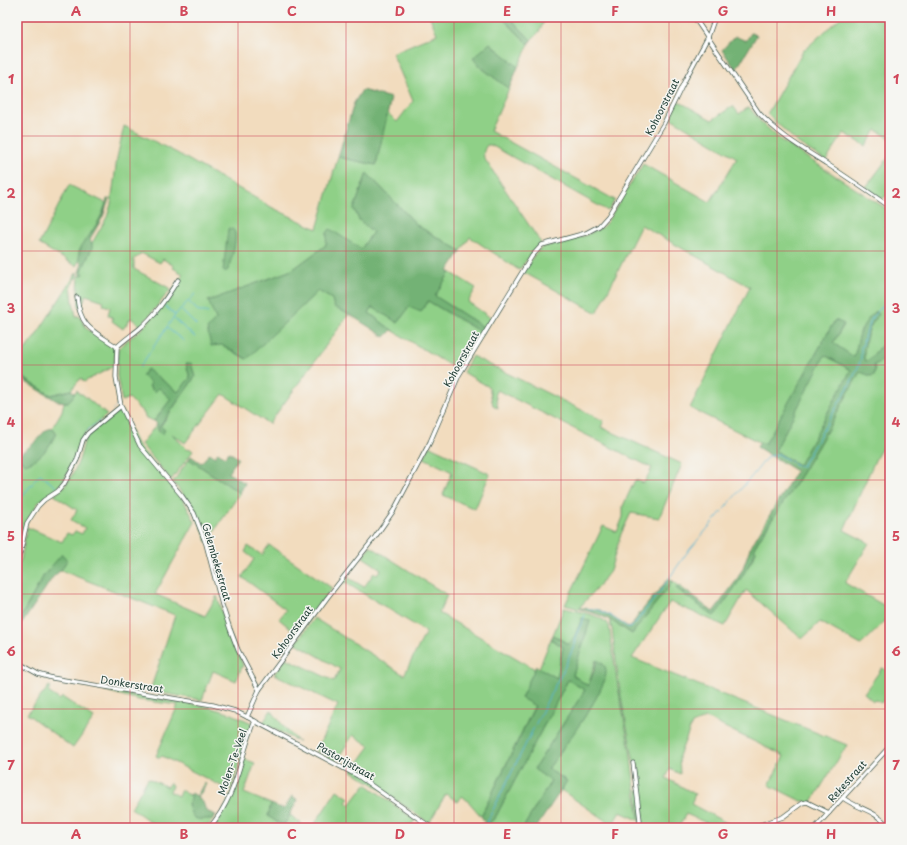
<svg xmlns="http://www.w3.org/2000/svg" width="907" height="845" font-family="'Playpen Sans',sans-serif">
  <rect width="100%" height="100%" fill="#f6f6f2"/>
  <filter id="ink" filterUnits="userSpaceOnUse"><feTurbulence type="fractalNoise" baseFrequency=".025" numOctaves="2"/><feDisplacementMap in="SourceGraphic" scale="8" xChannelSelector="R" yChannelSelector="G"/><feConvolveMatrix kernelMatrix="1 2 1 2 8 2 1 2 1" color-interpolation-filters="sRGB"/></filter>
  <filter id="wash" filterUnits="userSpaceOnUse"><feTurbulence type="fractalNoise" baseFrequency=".012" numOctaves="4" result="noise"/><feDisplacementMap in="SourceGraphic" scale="16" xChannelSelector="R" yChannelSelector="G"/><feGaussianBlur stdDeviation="0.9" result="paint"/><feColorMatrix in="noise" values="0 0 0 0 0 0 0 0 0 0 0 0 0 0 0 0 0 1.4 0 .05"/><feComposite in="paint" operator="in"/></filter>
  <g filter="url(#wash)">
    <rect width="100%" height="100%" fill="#f2dcbe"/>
    <g fill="#8fd087" stroke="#57865e">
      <path d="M430,17H501L529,44L518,67L490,43L478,65L509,89L490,131L615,200L608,211L491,145H487C484,149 483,153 484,158L541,243L536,248L519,270L470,237L461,251L418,226L367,173L354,209L359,220L373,232L361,249L327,233L326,245L292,270L209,301L216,319L222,345L246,359L318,291L332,299L334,307L349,314L269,424L223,394L185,443L172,434L188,450L189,448L193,451L171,480L141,444L157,424L158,431L165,430L160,427L195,377L191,364H186L190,378L178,392L147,369L142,376L152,383L149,387L155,392L159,388L171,399L154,421L146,418L143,412L135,405V404L129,398L122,401L117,376L118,349C124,341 132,338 139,331C157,315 171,294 183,274L173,268L174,266L163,259L160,263L141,253L139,256L134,259V269L171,289L141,326L131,318L123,329L112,321L113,318L108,315L110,307L103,305L104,301L86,295L81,307H79L78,292L79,275L81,276L83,274L82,271L91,249L92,243L107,217L111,204L117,158L124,126L177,153L273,208L317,229L338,157L376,165L387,112L397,122L413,101L392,53L437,34Z"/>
      <polygon points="509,17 546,17 539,32 531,40"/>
      <polygon points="841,17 890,17 890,138 876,130 866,146 844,133 826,161 798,143 767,114 803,51"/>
      <path d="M678,101L712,120L733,106L739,114L749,107L760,121L783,142L890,211V338C887,343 881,345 878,349C874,353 872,359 866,361L864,359C864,341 867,328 879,314L861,329L854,358L833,343L844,325L835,320L765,445L690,408L750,287L641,225L597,313L523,272L535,254L543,247L584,236L601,228L607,222L643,164L710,202L737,158L669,117Z"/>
      <polygon points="890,155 890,193 882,199 866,187"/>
      <path d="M69,185L106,203C102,215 97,225 90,235C85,242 80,247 78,257L80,259L76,266L39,244Z"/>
      <polygon points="77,272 77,278 74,279 73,283 71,285 73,302 76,316 79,316 87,329 114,347 115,351 114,366 84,382 81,378 71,390 51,395 25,379 17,376 17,360 35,337"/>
      <polygon points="450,272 476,288 468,302 491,318 485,328 435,296"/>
      <polygon points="428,301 482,333 459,371 392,330 369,313 372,306 398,323 409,307"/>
      <polygon points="824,355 851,370 799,465 775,451"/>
      <polygon points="472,356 604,421 601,427 682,464 659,518 631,513 621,534 610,571 598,587 579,608 583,608 583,610 565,605 603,526 617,532 623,517 623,506 635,480 644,483 652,468 497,390 495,393 498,408 493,405 489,387 463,372"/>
      <path d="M890,357V434L876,458L844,530L869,543L845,583L890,609C889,620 869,637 861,645L820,622L802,639L746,590L725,626L670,602L632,658L847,745L811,803L804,801H801L769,785L784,756L706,718L692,724L679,756L680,774L670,769L666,778L695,794L691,804L736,828H718L686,814L678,828H641L637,790L641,792L638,765L634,763L620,692L612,629L609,619L632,634L673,581L678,585L676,588L712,615C728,595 745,575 756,552L754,548C765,530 777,512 789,494C814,454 838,413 860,371L871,376L874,375L875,368L874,365Z"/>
      <path d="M77,390L79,394H82L107,415L89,429L84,435L73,464L59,488L44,498L38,503L26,523L21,541L17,537V456L22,462C43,455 46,453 56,433L52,428L62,411L64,402H68Z"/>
      <path d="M118,411H122L123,414L137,444L179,494L185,503L195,522L155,594L205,616L217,596L228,631L243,665L236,681L213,671L202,700L150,691L175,615L60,570L62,569L44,575L18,622L17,621V566L21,560L27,527L62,542L67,533L72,535L75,531L82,534L85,528L71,520L77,510L54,495C66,488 74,473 79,460C82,452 83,441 88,434C95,426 109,418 118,411Z"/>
      <polygon points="430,446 490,474 475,509 443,495 452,472 424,458"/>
      <path d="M189,459L240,493L207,542C199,517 189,502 173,482Z"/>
      <polygon points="269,545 332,588 298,635 279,619 286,610 242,577 254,559 245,552 248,546 262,555"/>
      <polygon points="370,546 447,595 439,613 535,669 521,698 535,705 481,816 468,801 462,796 458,802 446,794 429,823 373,784 352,771 370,746 353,735 336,761 316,751 338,705 274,674 286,658 334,681 340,669 296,643 314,618 404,675 426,632 343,581 347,577 364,587 374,573 377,575 381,569 363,557"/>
      <path d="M564,608C576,611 604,615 609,626L618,687L630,750L639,820L620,812L612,825L561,790L567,781L548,769L589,710L605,680L596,660L588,686L573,675L590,621L582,618L574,638L568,644L553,635Z"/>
      <polygon points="551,639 563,647 557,678 539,668"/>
      <polygon points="882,668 890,672 890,693 881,703 876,700 873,701 864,693"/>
      <polygon points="568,680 585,690 534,769 551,781 523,828 504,828 498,825 497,828 483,828 495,818"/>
      <polygon points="49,686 51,687 48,692 60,700 62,697 94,718 73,748 27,714"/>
      <polygon points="102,690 205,706 232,714 252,723 231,789 229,790 162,756 160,758 156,756 178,705 139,700"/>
      <polygon points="271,710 285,728 299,742 263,723"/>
      <path d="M244,759L255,763L244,793L271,804L268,816L285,823L290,815L302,824L299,828H211C229,806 236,786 244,759Z"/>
      <polygon points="148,778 167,787 169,783 172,785 170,792 178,796 181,790 192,797 188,805 192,815 208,818 213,820 206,828 159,828 131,808"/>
      <polygon points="366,784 415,820 409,828 312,828 337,790 349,798 346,802 350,805"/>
    </g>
    <g fill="#73b274" stroke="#497854" fill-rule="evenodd">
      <polygon points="501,17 509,17 531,40 529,44"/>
      <polygon points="751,33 757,35 736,70 722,50 735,36 746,41"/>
      <polygon points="490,43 518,67 509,89 478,65 473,58"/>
      <polygon points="362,90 391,98 376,165 338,157 354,103"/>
      <polygon points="367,173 418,226 461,251 448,271 450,272 435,296 485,328 482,333 428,301 421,312 409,307 398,323 372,307 369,313 392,330 385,337 352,316 334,307 332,299 318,291 247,359 222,345 211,346 207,329 216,319 208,301 292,270 326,245 327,233 330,229 361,249 373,232 359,220 354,209"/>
      <polygon points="107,199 109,199 103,217 90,239 92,244 92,248 83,268 82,271 84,274 81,276 79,272 82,264 79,261 79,252 83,243 89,236 103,214"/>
      <path d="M230,228C233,230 234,229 235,233C237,242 231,260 228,270L227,271H223L228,229Z"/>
      <path d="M876,311L879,314C867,328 864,341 864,359L866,361C872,359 874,353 878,349C882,345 887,343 890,338V357L874,365L875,371L874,375L871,376L860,372C837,413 814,454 789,494C777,512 765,529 754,548L756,551C745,574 731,594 716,614L714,616L712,615L676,588L678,585L713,612L736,581L743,568L750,548L796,471L757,447L760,442L765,444L835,320L844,324L833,343L854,357C860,336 858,327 876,311ZM825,355L851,370L799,465L775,451Z"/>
      <polygon points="191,363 195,377 160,426 165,430 162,434 160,433 157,424 154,421 171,399 159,388 155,392 149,386 151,383 142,376 147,369 178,392 190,378 186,364"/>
      <polygon points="25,379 51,395 71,390 75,393 72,398 68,402 57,401 24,381"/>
      <path d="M52,428L56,433C50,447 40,460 25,464L17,456L32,445L46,430Z"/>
      <polygon points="218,452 225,457 229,452 238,458 228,473 245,483 240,493 189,459 191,456 201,463 210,453 215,457"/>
      <polygon points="62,554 67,560 62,569 53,577 19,628 17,626 17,621 19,621 44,575"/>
      <path d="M669,578L673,581L632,634C615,622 603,615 583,610V608L600,610L630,628L639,614Z"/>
      <path d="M582,618L590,621L573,675L588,686L594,671L597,660C601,662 606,665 606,671C608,689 561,751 548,769L567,781L536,828H523L551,781L534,769L585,690L568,680L495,818L483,828H478L485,822L481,816L535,706L521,698L536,666L557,678L563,647L551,639L553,635L568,644L574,638Z"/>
      <path d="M204,783L206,784L198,798L203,802L206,811L216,815L213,820C206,817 196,823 192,815C190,812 189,808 188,805L192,797L189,795L191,793L197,796Z"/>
      <polygon points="292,796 298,800 285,823 284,825 281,825 268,816 271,804 284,809"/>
    </g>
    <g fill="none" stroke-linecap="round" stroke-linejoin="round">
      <g stroke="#56b5d4" stroke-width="1">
        <polyline points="188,301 199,312 205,312 208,313"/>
        <polyline points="165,306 175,315"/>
        <polyline points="180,309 196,325"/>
        <polyline points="173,318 195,337"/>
        <polyline points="167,328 184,341"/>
        <polyline points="144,361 175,315 195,294"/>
        <polyline points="140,367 143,362"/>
        <polyline points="113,410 117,406"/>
        <polyline points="85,434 90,428 100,421"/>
        <polyline points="34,481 40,474 56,487"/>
        <polyline points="17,502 33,483"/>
        <path d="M587,609C602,607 616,620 629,628L632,627L661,590L686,554L757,470L767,457L778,454L800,467L802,466L850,384L859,365L861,358V348L863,344L865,334L869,327L870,322L873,316L883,306L890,288"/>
        <polyline points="479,828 486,824 553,689 562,673 574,646 575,637 585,615"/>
      </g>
    </g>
  </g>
  <g filter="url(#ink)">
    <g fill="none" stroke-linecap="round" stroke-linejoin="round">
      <g stroke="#3f5549" stroke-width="5">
        <g id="street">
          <path d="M694,17L759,113C779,135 802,148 827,164C848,178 869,192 890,207"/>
          <path d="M178,280C167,297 155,316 139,329C132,335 124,340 117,347L116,377L121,406L140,446L182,496L194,513L206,544L222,605L230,629L238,650L259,690"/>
          <path d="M77,297C80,328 94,331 117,347"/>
          <polyline points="17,561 21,550 25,531 27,523 38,506 44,500 58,491 64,484 77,460 83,440 88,433 121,406"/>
          <polyline points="17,662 38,674 52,678 213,705 235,711 247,717 358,776 432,828"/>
          <polyline points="247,717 259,690 327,598 375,537 394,510 430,442 459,375 532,256 542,245 586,233 599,226 608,216 664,123 684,82 708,37 715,17"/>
          <polyline points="633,763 640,820 639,828"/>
          <path d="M843,798C860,810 874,809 890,828"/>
          <path d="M209,828C238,795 239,759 255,721"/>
          <polyline points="752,828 783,817 802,803 807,802 829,813"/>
          <polyline points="815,828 890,746"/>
        </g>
      </g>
      <use href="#street" stroke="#fff" stroke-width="3.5"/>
    </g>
  </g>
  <path fill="none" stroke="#d1495b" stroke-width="1" stroke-opacity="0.55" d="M130,17V828M238,17V828M346,17V828M454,17V828M561,17V828M669,17V828M777,17V828M17,136H890M17,251H890M17,365H890M17,480H890M17,594H890M17,709H890"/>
  <g text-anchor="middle" stroke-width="3" stroke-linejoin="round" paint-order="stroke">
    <g font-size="10" fill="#1f3d34" stroke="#f6f6f2">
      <text transform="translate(662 107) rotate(-63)" y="4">Kohoorstraat</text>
      <text transform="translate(461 359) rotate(-61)" y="4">Kohoorstraat</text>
      <text transform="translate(217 562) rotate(74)" y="4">Gelembekestraat</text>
      <text transform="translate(292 632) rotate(-54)" y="4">Kohoorstraat</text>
      <text transform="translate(132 684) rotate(9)" y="4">Donkerstraat</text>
      <text transform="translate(346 761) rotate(30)" y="4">Pastorijstraat</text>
      <text transform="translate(232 762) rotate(-71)" y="4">Molen-Te-Veel</text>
      <text transform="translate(847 781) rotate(-48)" y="4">Rekestraat</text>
    </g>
  </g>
  <rect width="907" height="845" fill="none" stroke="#f6f6f2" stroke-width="44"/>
  <rect x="22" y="22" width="863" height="801" fill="none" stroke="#d1495b" stroke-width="1.5"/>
  <g font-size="13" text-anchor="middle" font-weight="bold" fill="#d1495b">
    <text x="76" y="16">A</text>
    <text x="184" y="16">B</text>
    <text x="292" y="16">C</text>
    <text x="400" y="16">D</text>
    <text x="507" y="16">E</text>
    <text x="615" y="16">F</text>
    <text x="723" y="16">G</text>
    <text x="831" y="16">H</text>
    <text x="11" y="84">1</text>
    <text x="896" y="84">1</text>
    <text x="11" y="198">2</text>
    <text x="896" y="198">2</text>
    <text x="11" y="313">3</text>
    <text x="896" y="313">3</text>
    <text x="11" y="427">4</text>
    <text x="896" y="427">4</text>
    <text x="11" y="541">5</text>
    <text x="896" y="541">5</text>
    <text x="11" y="656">6</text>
    <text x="896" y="656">6</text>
    <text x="11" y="770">7</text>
    <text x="896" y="770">7</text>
    <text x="76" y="839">A</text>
    <text x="184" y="839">B</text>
    <text x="292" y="839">C</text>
    <text x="400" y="839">D</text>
    <text x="507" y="839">E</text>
    <text x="615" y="839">F</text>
    <text x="723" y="839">G</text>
    <text x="831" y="839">H</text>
  </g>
</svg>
